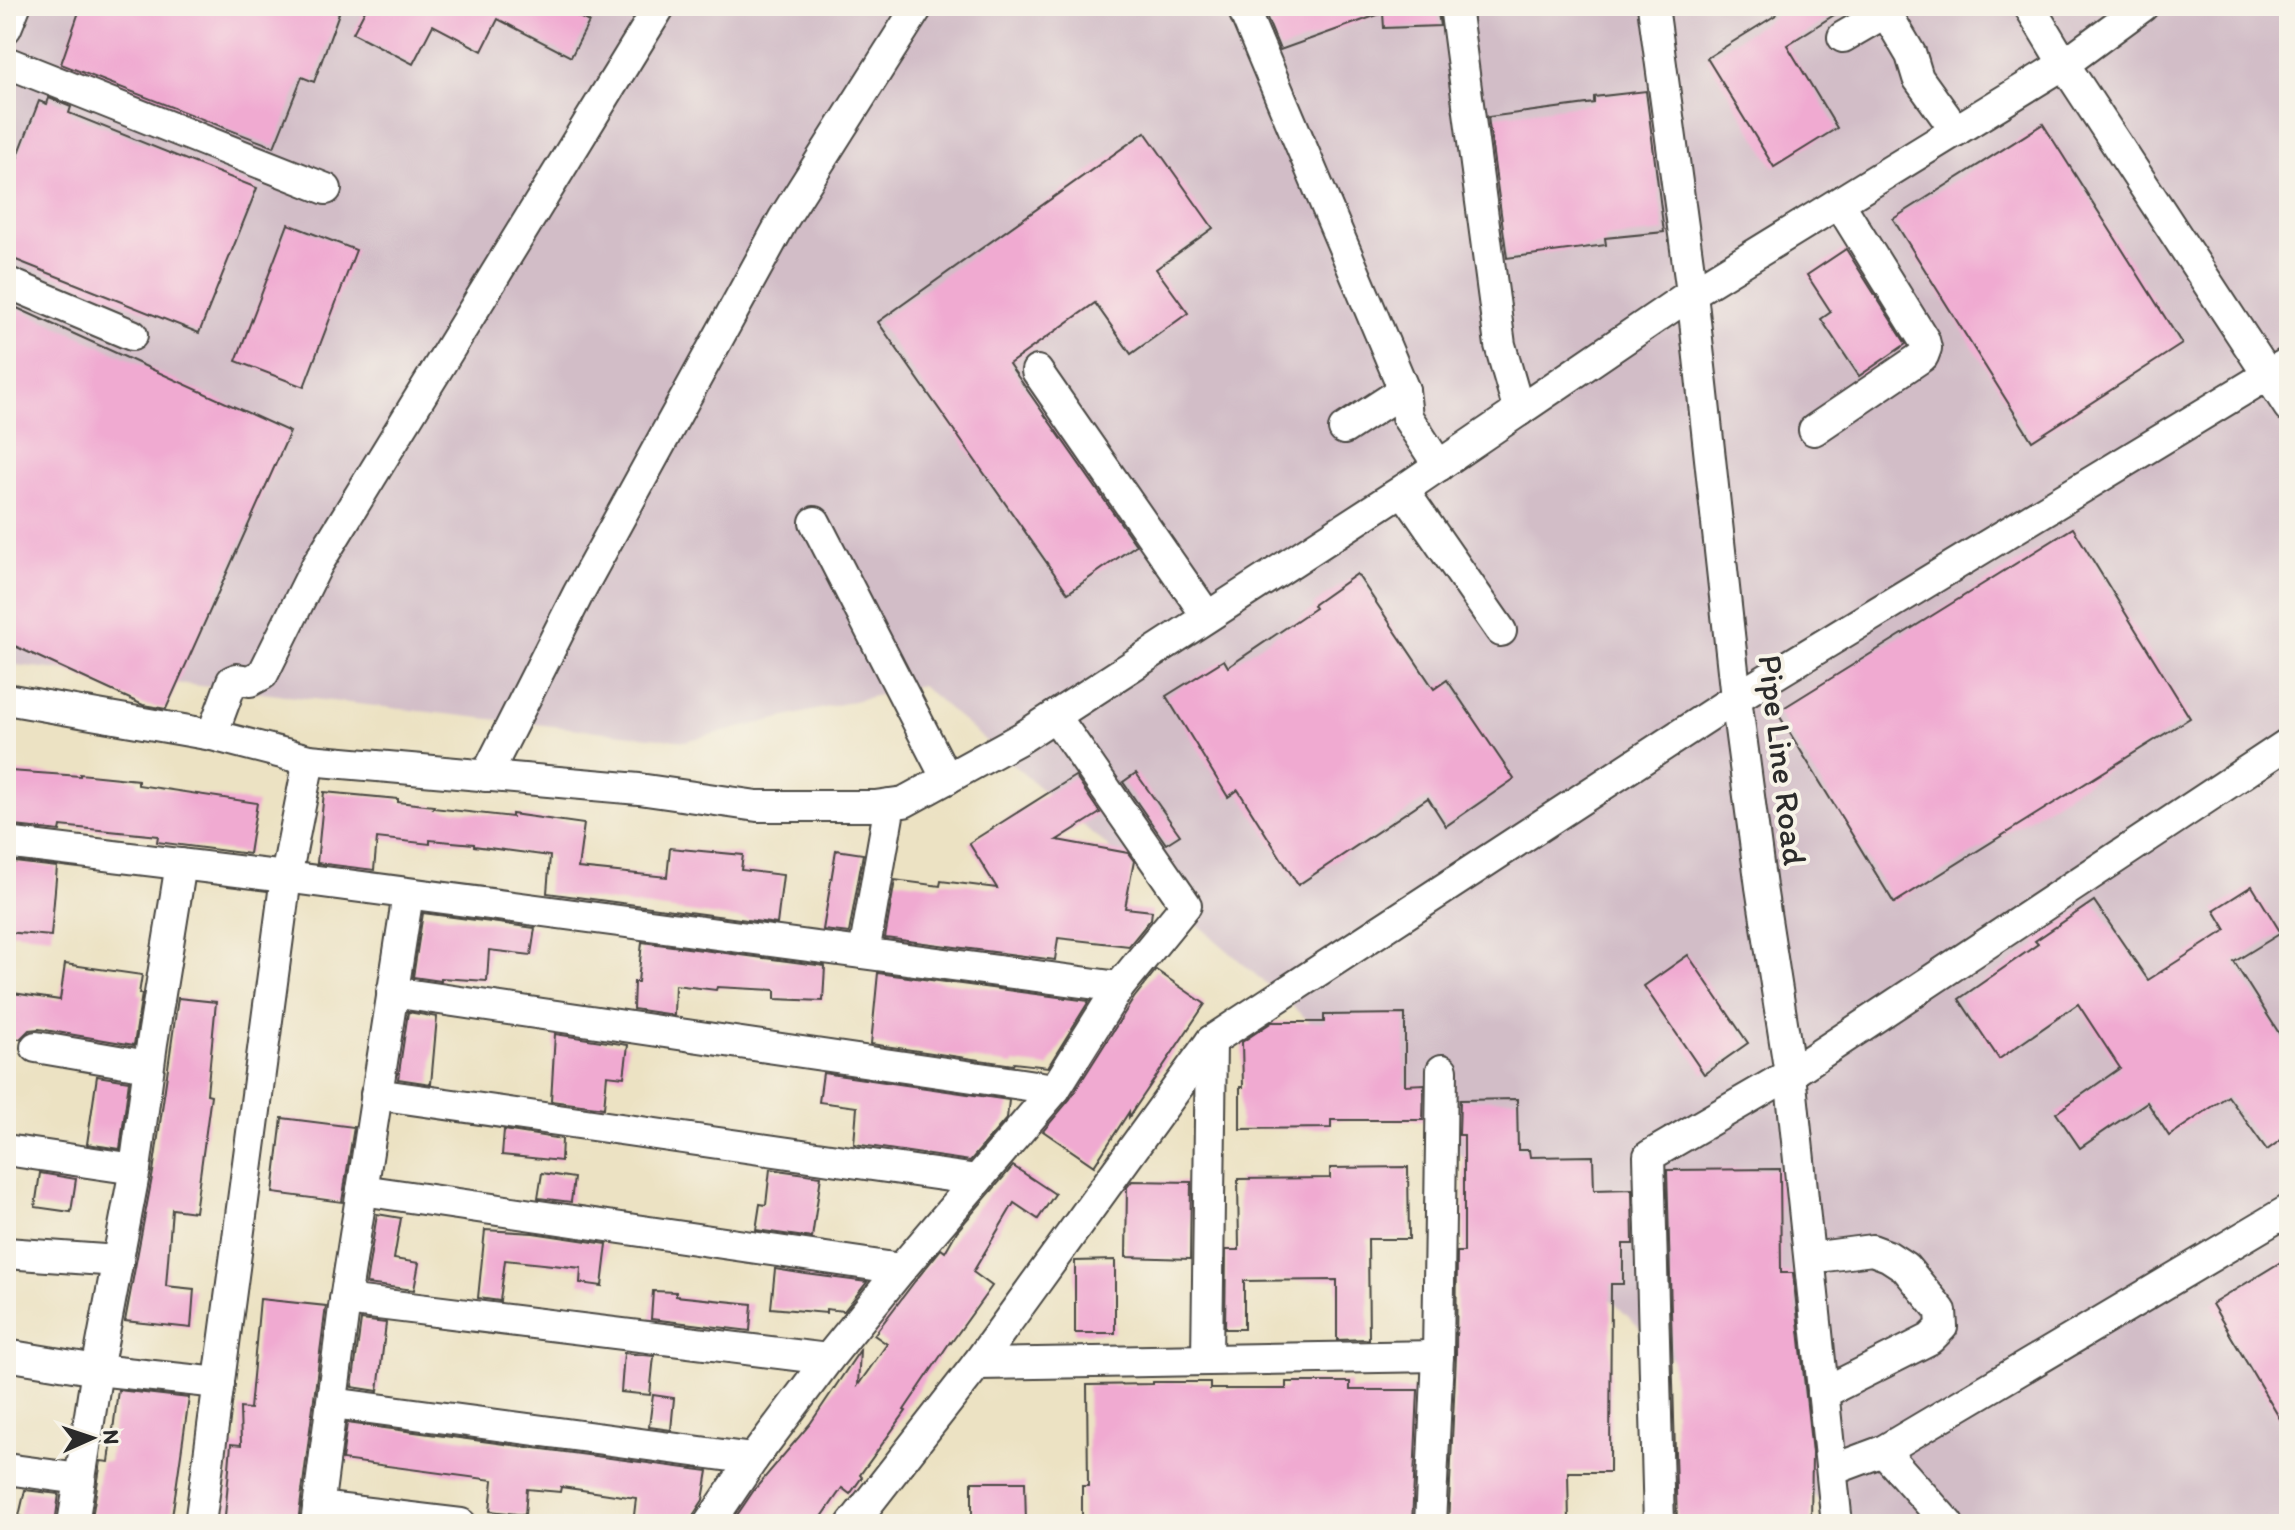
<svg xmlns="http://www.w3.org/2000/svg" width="2295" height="1530" font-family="Itim,sans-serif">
  <rect width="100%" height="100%" fill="#f7f3e8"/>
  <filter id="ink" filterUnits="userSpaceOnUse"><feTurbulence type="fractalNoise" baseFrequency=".0125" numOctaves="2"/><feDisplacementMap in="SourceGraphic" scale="16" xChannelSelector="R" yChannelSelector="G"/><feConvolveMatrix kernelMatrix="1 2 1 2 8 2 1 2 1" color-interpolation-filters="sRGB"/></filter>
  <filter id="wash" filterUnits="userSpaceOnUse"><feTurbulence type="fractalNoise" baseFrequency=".006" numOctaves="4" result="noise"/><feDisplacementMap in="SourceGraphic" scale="32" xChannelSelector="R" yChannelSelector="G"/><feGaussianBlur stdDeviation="1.8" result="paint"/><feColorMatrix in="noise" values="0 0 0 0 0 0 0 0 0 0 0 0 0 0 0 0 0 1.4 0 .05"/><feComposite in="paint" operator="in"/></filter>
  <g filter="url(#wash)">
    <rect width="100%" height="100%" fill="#ece2c3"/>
    <polygon fill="#d2bdc7" points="6,6 2289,6 2289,1524 1843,1524 1437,1132 921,685 685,741 6,664"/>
    <g id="blocks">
      <g fill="#f0aad1">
        <polygon points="81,6 318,6 339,13 314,82 302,77 274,147 61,64"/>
        <polygon points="367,6 558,6 589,22 571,57 498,19 482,51 433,25 413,64 353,33"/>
        <polygon points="1262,6 1437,6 1440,26 1384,28 1383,13 1280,50"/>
        <polygon points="1770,6 1848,6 1787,45 1837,128 1774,167 1707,58 1776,15"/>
        <polygon points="1646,91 1664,232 1605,238 1606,245 1507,258 1488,117 1594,103 1594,97"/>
        <polygon points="49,98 71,107 69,113 257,188 199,333 6,256 6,187 39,101 47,104"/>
        <polygon points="2043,124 2182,344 2032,441 1893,219"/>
        <polygon points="1145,132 1213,228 1156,269 1188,313 1131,354 1095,303 1009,364 1136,545 1068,593 878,322"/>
        <polygon points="288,224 356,250 304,387 236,361"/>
        <polygon points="1846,249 1906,344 1859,376 1821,319 1831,312 1807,275"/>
        <polygon points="6,303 290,432 166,709 143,705 6,642"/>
        <polygon points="2073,528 2190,718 1894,903 1777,712"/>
        <polygon points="1357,574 1434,689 1447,680 1514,779 1446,826 1428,798 1298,885 1238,790 1228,797 1166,696 1224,660 1228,667 1315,608 1313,605"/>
        <polygon points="10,771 80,776 80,774 138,780 138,785 257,803 249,854 157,842 158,836 61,826 60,831 6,825"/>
        <polygon points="1136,773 1180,835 1166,844 1123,782"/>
        <polygon points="1075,776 1100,813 1057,840 1128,853 1134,861 1125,908 1152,911 1151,919 1129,946 1058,938 1055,960 885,938 895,880 940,886 941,881 997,888 969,843"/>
        <polygon points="324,792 398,799 398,802 434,806 433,808 512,817 512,814 584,824 578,868 667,877 670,848 743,855 741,870 783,875 777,924 547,893 550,856 474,846 474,844 430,840 430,844 377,838 374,870 317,863"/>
        <polygon points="836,850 863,854 849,933 823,930"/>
        <polygon points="6,861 57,867 51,936 6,932"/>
        <polygon points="2252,886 2281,933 2234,962 2289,1049 2289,1134 2267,1150 2228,1096 2169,1136 2147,1102 2080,1148 2056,1113 2120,1068 2078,1004 1999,1059 1959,999 2038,944 2035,941 2094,901 2148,980 2226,930 2214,910"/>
        <polygon points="423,913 535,928 531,955 489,950 487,981 441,978 441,981 413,977"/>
        <polygon points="642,942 825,966 823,1001 775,999 775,990 717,987 716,990 675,985 674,1015 633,1009 634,982 638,982"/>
        <polygon points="1688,955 1748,1043 1704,1074 1644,986"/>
        <polygon points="65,964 142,975 139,994 142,994 134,1045 39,1029 29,1030 20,1039 6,1037 6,992 60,1000"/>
        <polygon points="1156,970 1205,1004 1129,1117 1129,1112 1094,1166 1043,1131 1070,1099 1134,998"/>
        <polygon points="878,973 1089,1001 1048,1067 1014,1063 1013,1065 871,1044"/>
        <polygon points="178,998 216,1002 207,1094 211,1095 195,1212 172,1209 166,1286 194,1289 191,1328 125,1321 153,1172"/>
        <polygon points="408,1012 437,1017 431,1084 398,1079"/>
        <polygon points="1405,1014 1405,1085 1424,1084 1423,1120 1331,1120 1331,1128 1240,1129 1240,1087 1243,1087 1242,1042 1272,1022 1324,1022 1324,1015"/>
        <polygon points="555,1034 628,1045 624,1077 607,1075 604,1108 551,1101"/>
        <polygon points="823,1073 1009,1100 1007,1118 970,1161 854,1144 857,1107 819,1102"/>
        <polygon points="97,1076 129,1081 120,1149 87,1144"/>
        <polygon points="1517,1099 1518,1150 1529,1150 1530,1157 1593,1156 1594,1190 1632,1189 1633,1244 1623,1244 1623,1284 1611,1284 1610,1472 1568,1472 1569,1524 1448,1524 1456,1356 1457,1252 1464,1252 1464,1135 1459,1135 1460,1100"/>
        <polygon points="282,1118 354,1127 342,1202 273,1193"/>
        <polygon points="504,1130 562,1139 561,1161 502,1155"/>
        <polygon points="1013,1166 1055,1194 1038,1219 1014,1203 973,1272 992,1286 951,1343 950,1342 904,1410 906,1411 860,1475 862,1477 850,1494 842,1488 817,1524 731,1524 754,1490 810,1424 860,1350 858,1385 887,1344 874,1335 915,1281 941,1249 945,1252 957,1231"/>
        <polygon points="1408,1167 1409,1239 1368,1239 1369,1339 1337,1340 1337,1280 1244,1281 1244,1329 1225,1329 1226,1250 1239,1250 1238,1179 1330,1178 1330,1168"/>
        <polygon points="770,1169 821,1176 812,1238 756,1230 760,1204 766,1205"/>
        <polygon points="1780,1169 1781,1273 1793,1273 1812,1453 1811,1524 1677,1524 1667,1170"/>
        <polygon points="40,1173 76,1179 71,1212 35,1207"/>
        <polygon points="542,1173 574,1178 571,1202 538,1198"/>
        <polygon points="1132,1181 1191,1182 1190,1259 1126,1257 1127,1187"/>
        <polygon points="377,1214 401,1218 394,1259 419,1263 414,1290 366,1284"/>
        <polygon points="485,1230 533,1233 607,1244 602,1286 580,1283 581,1268 505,1260 500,1301 478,1298"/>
        <polygon points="2289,1257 2289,1434 2212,1304"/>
        <polygon points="1115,1260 1115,1333 1075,1333 1075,1261"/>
        <polygon points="775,1269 806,1274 867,1282 844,1311 826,1309 826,1313 771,1308"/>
        <polygon points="653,1291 676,1292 676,1296 752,1304 750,1331 651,1319"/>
        <polygon points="260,1299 326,1306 298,1523 225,1517 231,1444 241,1445 240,1408 250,1409"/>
        <polygon points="361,1320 386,1323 378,1391 352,1387"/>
        <polygon points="624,1353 654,1356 650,1395 621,1392"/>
        <polygon points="1153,1382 1210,1382 1210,1389 1286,1389 1286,1382 1350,1382 1350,1390 1418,1390 1412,1524 1082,1524 1082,1486 1088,1486 1087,1385 1153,1384"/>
        <polygon points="118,1390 189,1398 171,1524 91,1524 101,1461 109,1462"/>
        <polygon points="653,1395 674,1398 671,1430 649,1427"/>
        <polygon points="347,1423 708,1471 703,1500 694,1514 691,1524 633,1524 636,1498 561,1487 560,1492 527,1489 525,1515 490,1511 493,1480 342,1460"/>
        <polygon points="972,1482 1025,1482 1026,1524 972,1524"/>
        <polygon points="25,1490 59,1494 55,1524 19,1516"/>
      </g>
    </g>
  </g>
  <g filter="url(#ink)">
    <use href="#blocks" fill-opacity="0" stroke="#484642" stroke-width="2"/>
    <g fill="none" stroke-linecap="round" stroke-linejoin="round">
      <g stroke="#484642" stroke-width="34">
        <g id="minor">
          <polyline points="1242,6 1404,390 1407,417 1439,466"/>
          <polyline points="1455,6 1500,345 1519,411"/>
          <polyline points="1653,6 1692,293 1736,698 1761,887 1790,1074 1837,1524"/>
          <polyline points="1882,6 1911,55 1918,78 1956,131"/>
          <polyline points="2029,6 2064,64 2289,407"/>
          <polyline points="6,28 15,6"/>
          <polyline points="1843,37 1886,12"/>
          <polyline points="6,62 326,189"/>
          <polyline points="6,282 132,335"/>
          <polyline points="1037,371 1207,616"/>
          <polyline points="1344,429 1404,390"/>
          <polyline points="1814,430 1923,356 1926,348 1924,340 1839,203"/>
          <polyline points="1403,490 1501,631"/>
          <polyline points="815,522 947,779"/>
          <polyline points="6,699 212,735 309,760 286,877 200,1524"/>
          <polyline points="212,735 232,681 237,679 250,681 263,674 317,565 660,6"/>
          <polyline points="309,760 639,789 757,806 875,806 904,802 1021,738 1403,490 1692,293 2064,64 2143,6"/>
          <polyline points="486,776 578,594 784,218 918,6"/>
          <polyline points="6,843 286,877 1119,987"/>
          <polyline points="864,953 890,804"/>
          <polyline points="392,992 1055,1089"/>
          <polyline points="36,1047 148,1066"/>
          <polyline points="376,1094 977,1180"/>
          <polyline points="6,1150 135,1169"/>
          <polyline points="362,1190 901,1269"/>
          <polyline points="6,1253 118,1261"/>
          <polyline points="1810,1258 1872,1250 1888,1256 1905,1267 1941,1311 1942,1327 1930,1339 1823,1393"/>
          <polyline points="345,1300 828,1359"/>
          <polyline points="6,1355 97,1370 219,1383"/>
          <polyline points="1207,1359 1211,1041"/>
          <polyline points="977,1364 1438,1356"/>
          <polyline points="332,1403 753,1459"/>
          <polyline points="1883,1451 1948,1524"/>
          <polyline points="6,1469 80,1479"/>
          <polyline points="1832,1470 1883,1451 2289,1210"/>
          <polyline points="318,1507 461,1524"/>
          <polyline points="73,1524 97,1370 135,1169 152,1043 181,864"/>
          <polyline points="316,1524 345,1300 408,894"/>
          <polyline points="709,1524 753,1459 828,1359 901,1269 1055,1089 1119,987 1186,905 1055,716"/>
          <polyline points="852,1524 977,1364 1211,1041 1736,698 2289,362"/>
          <polyline points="1430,1524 1438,1356 1442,1070"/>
          <polyline points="1659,1524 1649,1156 1790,1074 2289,743"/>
        </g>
      </g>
      <use href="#minor" stroke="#fff" stroke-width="30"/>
    </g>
  </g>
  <g text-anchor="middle" stroke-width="8" stroke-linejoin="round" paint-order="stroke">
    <g font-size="34" fill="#2b2b2b" stroke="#f7f3e8">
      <text transform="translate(1783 760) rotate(83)" y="12">Pipe Line Road</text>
    </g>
  </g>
  <rect width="2295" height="1530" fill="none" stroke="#f7f3e8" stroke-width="32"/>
  <g transform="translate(92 1438) rotate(87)" stroke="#f7f3e8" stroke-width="6" paint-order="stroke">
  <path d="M0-6L14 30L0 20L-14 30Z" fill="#2b2b2b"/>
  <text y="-12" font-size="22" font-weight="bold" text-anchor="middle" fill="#2b2b2b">N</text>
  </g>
</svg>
